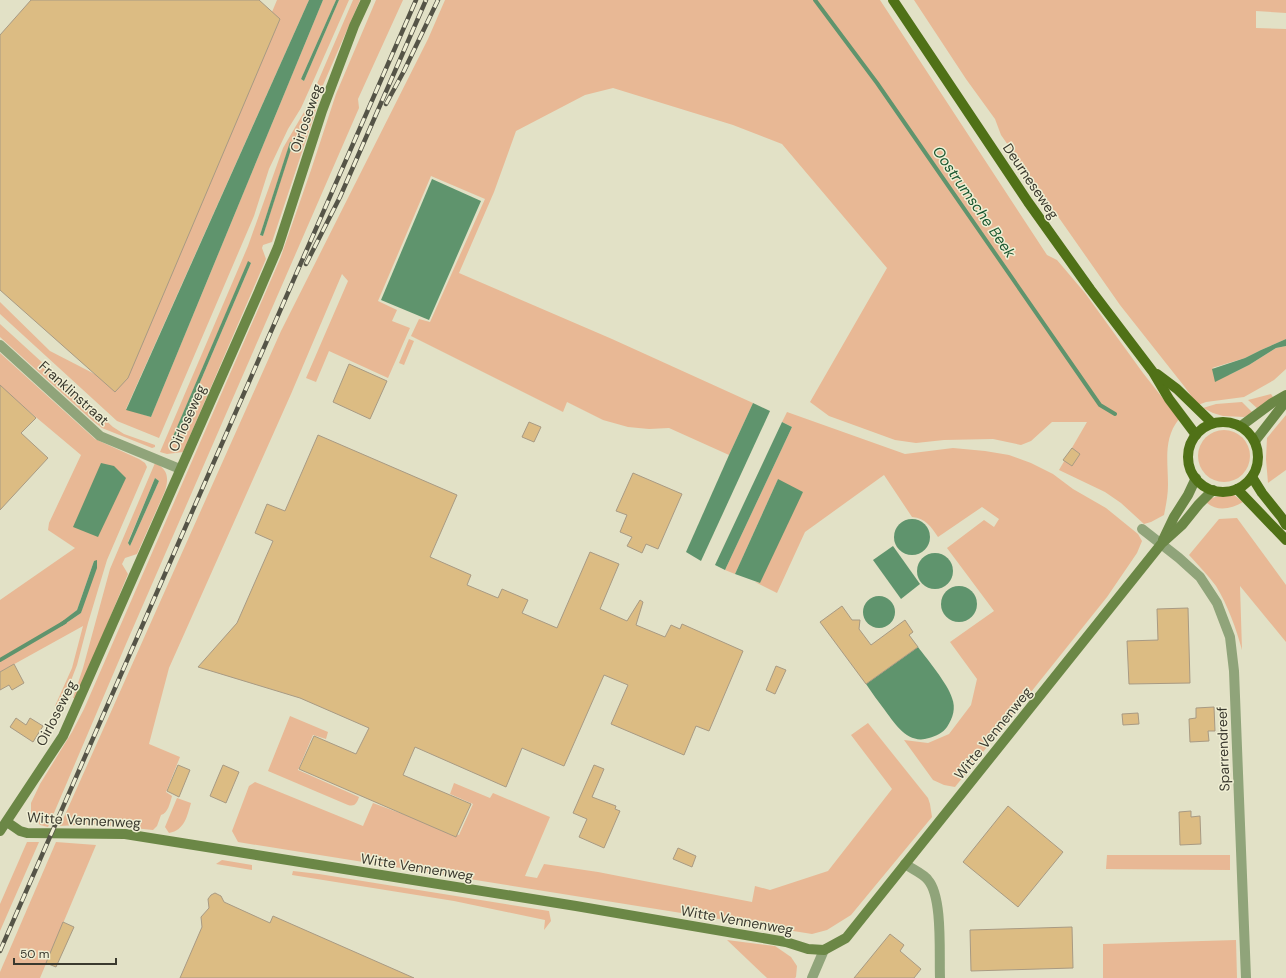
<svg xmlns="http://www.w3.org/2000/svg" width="1286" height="978" font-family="'DM Sans',sans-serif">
  <rect width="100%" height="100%" fill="#e2e1c6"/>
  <g fill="#e8b895" fill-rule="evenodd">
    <polygon points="277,0 309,0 126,409 151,417 323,0 336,0 301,79 304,81 339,0 349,0 315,77 301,108 288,129 269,169 254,216 159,438 117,421 0,314 0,302 50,351 116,385"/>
    <path d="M353,0H360L320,92L315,113L272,242L263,245L262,248L266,259L183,452L167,454L160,452L248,246L283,148L307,107ZM290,143L292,144L263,236L260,235ZM248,262L251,263L174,443L171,441Z"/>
    <polygon points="376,0 403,0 358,99 359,108 126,644 48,827 40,825 31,813 31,803 40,784 72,732 84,709 280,259 311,170 336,94"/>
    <path d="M445,0H880L1047,255L1057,260L1085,293L1143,373L1179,419C1163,439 1168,461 1168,485C1168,495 1166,505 1164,515L1151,522L1144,524L1121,503L1105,492L1059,470L1087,422H1052L1031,441L1021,445L993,439L944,440L916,443L895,440L829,416L810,402L887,268L782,144L733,125L613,88L585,95L516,131L494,192L459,273L612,339L753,403L729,455L669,428L649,429L628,427L603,420L567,402L563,412L411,336L419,319L430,322L485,199L431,176L378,301L397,310L392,321L410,328L388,378L329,351L316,382L306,378L348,281L342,274L291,394L169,668L149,744L180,757L166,792L172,796C170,803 168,813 161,815L157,826L153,830L93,824L60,826L281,331L428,39Z"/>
    <polygon points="914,0 1286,0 1286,13 1256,11 1256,28 1286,29 1286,339 1261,350 1245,358 1212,368 1229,375 1249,365 1276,348 1286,346 1286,369 1274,380 1244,397 1206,402 1198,405 1184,386 1120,305 1001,135 995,119 966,79"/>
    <polygon points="0,324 113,427 124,434 155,445 155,447 152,448 102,428 93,421 0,337"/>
    <polygon points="409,339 414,341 404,365 399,363"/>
    <path d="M0,353L95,439L139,459L145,463L147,467L107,560L88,623L77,665L60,709L55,706L72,668L83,626L0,672V600L75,548L48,530L49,523L81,455L0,387ZM94,561H96L81,613L62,626L61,623L77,610Z"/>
    <polygon points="1271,394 1273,397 1258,409 1248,400"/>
    <polygon points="1242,402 1253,413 1244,417 1223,416 1213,413 1203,408 1216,404"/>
    <path d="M787,412L905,454L953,448L985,451L1009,455L1031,463L1053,474L1073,489L1106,508L1138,534L1142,541L1137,553L1107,597L955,787L944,785L933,780L904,740L928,743L949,734L971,705L977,679L950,642L994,611L947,548L984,520L994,527L999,519L982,507L938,537C931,527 926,518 912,517L884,475L805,532L777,593L755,582L760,583L778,479L735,574L725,570L792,427L782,422Z"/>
    <polygon points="1286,415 1286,470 1268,483 1266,459 1267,438"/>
    <circle cx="1224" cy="456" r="26"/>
    <path d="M155,463C168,469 169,478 165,491L137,554L125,558L122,564L128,574L76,699L73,698L83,668L110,569ZM155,478L159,481L130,546L128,542Z"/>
    <path d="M1223,495H1234L1243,502C1231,509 1218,512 1207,503L1208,499Z"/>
    <path d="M1237,518L1286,585V642L1240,586L1242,650C1236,628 1228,606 1216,586C1208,575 1198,565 1189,555L1219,519Z"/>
    <path d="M290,716L328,732L326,739L313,735L298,770L359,797C357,803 355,807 348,805L268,771Z"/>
    <polygon points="868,723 928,798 930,804 932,817 851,915 827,930 812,934 238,842 232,831 249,786 255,782 363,826 373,803 459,835 473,804 450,794 454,783 490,798 493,793 550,817 525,876 537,878 544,864 598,872 752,902 755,886 770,890 828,871 892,789 851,735"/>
    <path d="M177,798L191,803C187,816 185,830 169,833L165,827Z"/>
    <polygon points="27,842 39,842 0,931 0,904"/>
    <polygon points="56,842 96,845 40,978 0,978 0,972"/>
    <polygon points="1107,855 1230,855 1230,870 1106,869"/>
    <polygon points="222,860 252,865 252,870 216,864"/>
    <polygon points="293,871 319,874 549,911 551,921 544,930 545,920 454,901 292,875"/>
    <polygon points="727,940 775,946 791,957 797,966 796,977 795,978 767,978"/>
    <polygon points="1236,940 1237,978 1103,978 1103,944"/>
  </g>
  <g fill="#5f946d">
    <polygon points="309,0 323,0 151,417 126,410"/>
    <polygon points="336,0 339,0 304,81 301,79"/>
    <polygon points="290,142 293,143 263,236 260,235"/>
    <polygon points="432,179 481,201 429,320 381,300"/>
    <polygon points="248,261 251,263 174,443 171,441"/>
    <polygon points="1286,339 1286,346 1276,348 1249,365 1215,382 1212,369 1245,358 1261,350"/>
    <polygon points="753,403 770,411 701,561 686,552 729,455"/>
    <polygon points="782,422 792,427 725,570 715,565"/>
    <polygon points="101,463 114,466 126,478 98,537 73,527"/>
    <polygon points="155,478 159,481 130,546 128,543"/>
    <polygon points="778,479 803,492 760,583 735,574"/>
    <circle cx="912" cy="537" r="18"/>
    <polygon points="893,546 920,584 901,599 873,560"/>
    <circle cx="935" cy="571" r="18"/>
    <polygon points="97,560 97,568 81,613 62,626 60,623 77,610 94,561"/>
    <circle cx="959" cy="604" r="18"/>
    <circle cx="879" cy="612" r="16"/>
    <path d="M918,647C927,659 948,684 952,698C956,708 953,718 947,727C943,733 936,736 929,738C908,745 895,724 884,709C878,701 872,693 866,684Z"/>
  </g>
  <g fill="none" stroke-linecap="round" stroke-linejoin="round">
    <g stroke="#5f946d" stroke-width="4">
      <polyline points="815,0 877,83 1100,405 1115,414"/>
      <polyline points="0,660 65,622"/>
    </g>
  </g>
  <g fill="#dcbc83" stroke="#a89a83">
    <polygon points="31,0 259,0 280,19 128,378 115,392 0,290 0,35"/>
    <polygon points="349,364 387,381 370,419 333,402"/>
    <polygon points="0,385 36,418 21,433 48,458 0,510"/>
    <polygon points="529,422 541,427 534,442 522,437"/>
    <polygon points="318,435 457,495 430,557 471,575 467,585 498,598 502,589 528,600 522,613 557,628 590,552 619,564 600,609 627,621 640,600 643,602 636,625 665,637 671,625 680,629 682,624 743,651 709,731 696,726 684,755 611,724 628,685 604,675 564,766 522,748 506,787 415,747 403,775 471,804 456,837 299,769 314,736 356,754 369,728 300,698 198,667 237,623 273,541 255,533 267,504 285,511"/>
    <polygon points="1072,448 1080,454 1072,466 1063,460"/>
    <polygon points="633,473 682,494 658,549 646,544 642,553 627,546 632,537 620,532 627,515 616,511"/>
    <polygon points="842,606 852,620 860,620 859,629 871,645 905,620 913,632 909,635 918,647 866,684 820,622"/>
    <polygon points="1188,608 1190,683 1129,684 1127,641 1158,640 1157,609"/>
    <polygon points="14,664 24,683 12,690 9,685 0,690 0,672"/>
    <polygon points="776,666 786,670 775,694 766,690"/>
    <polygon points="1214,707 1215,731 1208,731 1209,741 1190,742 1189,719 1196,718 1196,708"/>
    <polygon points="1138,713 1139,724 1123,725 1122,714"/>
    <polygon points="16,718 26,725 30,718 43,726 33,742 10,727"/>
    <polygon points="178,765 190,770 179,797 167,791"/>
    <polygon points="223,765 239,772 226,803 210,796"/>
    <polygon points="594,765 604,769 592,797 616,806 615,809 620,811 604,848 579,837 587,819 573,813"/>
    <polygon points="1008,806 1063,852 1018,907 963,862"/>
    <polygon points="1191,811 1191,817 1200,816 1201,844 1180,845 1179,812"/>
    <polygon points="678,848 696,856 692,867 673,859"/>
    <polygon points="215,893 221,896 224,902 270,923 273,916 414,978 180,978 202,927 201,917 209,908 208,899 211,895"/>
    <polygon points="63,922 74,927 56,967 46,963"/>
    <polygon points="1072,927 1073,968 971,971 970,930"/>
    <polygon points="890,934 904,945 900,951 921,969 914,978 854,978"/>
  </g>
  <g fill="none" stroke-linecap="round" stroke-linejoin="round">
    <g stroke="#90a47a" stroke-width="10">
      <polyline points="0,345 100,436 180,469"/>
      <polyline points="1142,529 1179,558 1200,577 1217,603 1230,637 1234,671 1246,978"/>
      <path d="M905,864C912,869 924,874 928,880C943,897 939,955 940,978"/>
      <polyline points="812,978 824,950"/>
    </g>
    <g stroke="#6b8746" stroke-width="10">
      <polyline points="1241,426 1272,403 1286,395"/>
      <polyline points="1255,441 1286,401"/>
      <polyline points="1163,540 1174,517 1188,495 1196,478"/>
      <polyline points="7,822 20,831 27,833 125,834 576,906 786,942 808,949 824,950 846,938 1162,543 1182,525 1199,504 1213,490"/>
      <polyline points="0,831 63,736 257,296 278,247 322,111 354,26 366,0"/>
    </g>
    <g stroke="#507117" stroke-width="10">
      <polyline points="893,0 1028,202 1090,289 1153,372 1169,399 1196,435"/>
      <polyline points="1157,374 1177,389 1212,423"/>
      <circle cx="1223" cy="457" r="35"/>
      <polyline points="1252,477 1262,493 1282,518 1286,525"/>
      <polyline points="1237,489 1286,540"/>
    </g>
    <g stroke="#555447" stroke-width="4.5">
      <g id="rail">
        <polyline points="386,104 404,71 438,0"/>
        <polyline points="306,264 340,197 426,0"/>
        <polyline points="0,951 416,0"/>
      </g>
    </g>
    <use href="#rail" stroke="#efeed3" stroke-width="3" stroke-dasharray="9" stroke-linecap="butt"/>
  </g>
  <g text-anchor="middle" stroke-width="3" stroke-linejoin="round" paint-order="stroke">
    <g font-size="14" fill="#3a392e" stroke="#efeed3">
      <text transform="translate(306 118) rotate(-71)" y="5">Oirloseweg</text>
      <text transform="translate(1031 181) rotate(56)" y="5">Deurneseweg</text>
      <text transform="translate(74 393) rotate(42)" y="5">Franklinstraat</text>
      <text transform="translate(187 418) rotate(-66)" y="5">Oirloseweg</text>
      <text transform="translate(56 713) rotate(-63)" y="5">Oirloseweg</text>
      <text transform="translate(993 733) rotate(-51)" y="5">Witte Vennenweg</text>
      <text transform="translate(1223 749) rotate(-92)" y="5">Sparrendreef</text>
      <text transform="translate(84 820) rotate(3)" y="5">Witte Vennenweg</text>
      <text transform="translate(417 867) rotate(9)" y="5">Witte Vennenweg</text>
      <text transform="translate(737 920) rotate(10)" y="5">Witte Vennenweg</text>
    </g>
    <g font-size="15" font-style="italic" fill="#18552e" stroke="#efeed3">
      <text transform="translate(974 202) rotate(55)" y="5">Oostrumsche Beek</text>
    </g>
  </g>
  <path d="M14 958v6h102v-6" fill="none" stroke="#3a392e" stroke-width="2"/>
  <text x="20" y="958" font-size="12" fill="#3a392e" stroke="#efeed3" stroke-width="3" paint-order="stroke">50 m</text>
</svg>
